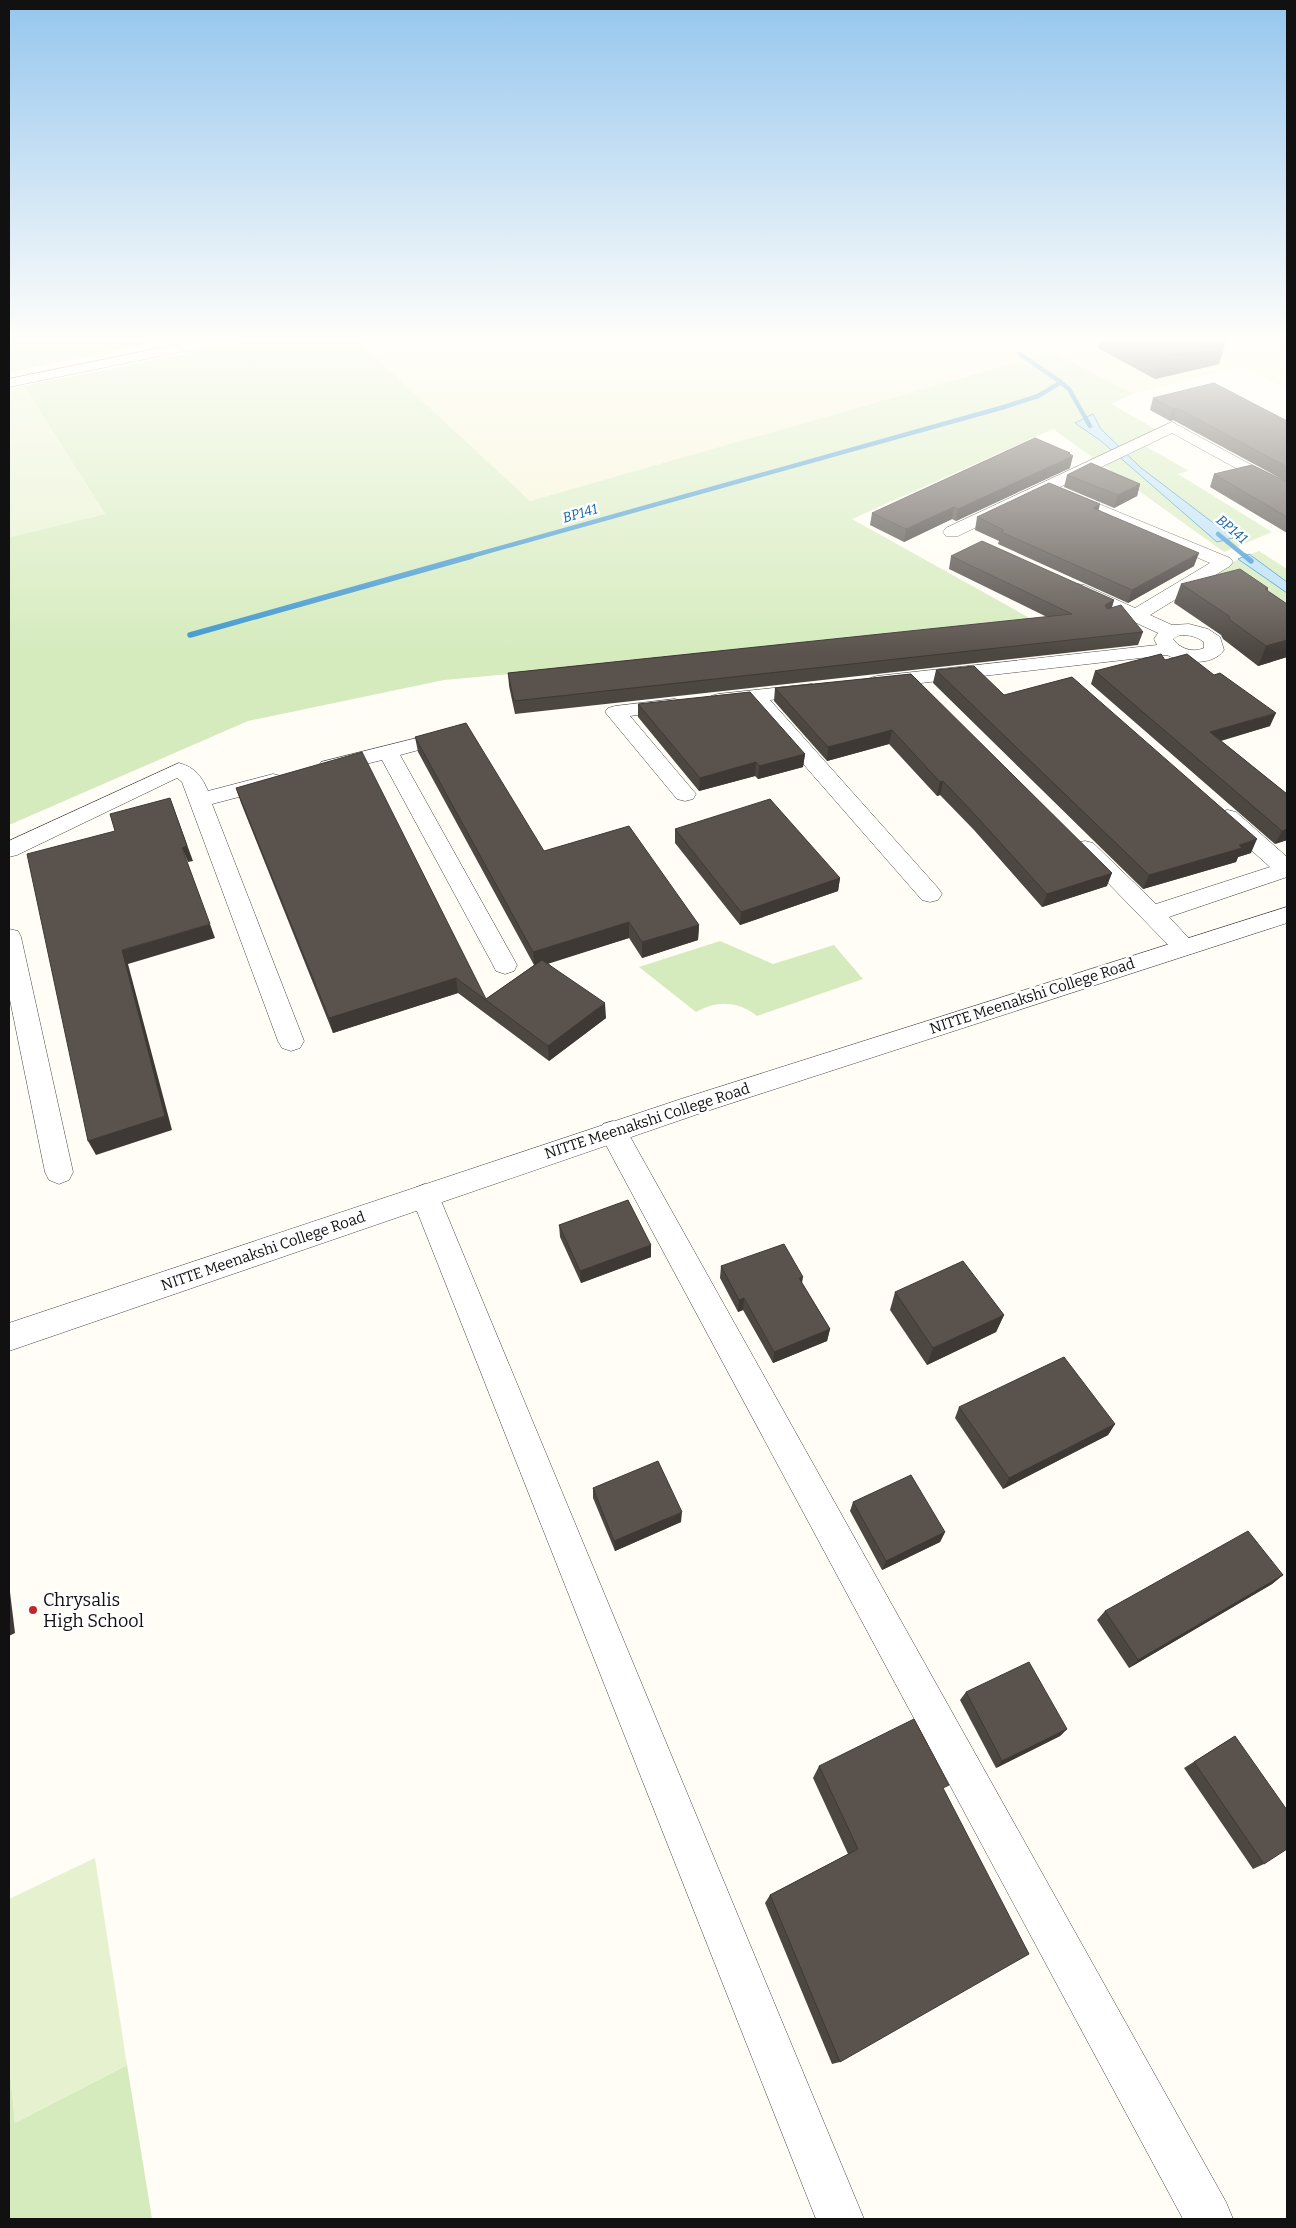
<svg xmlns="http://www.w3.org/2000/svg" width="1296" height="2228" font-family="Bitter,serif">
  <rect width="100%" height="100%" fill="#fffdf5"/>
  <polygon fill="#f6f3d4" points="358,341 1287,341 1287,389 1241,367 1133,394 1053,352 530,501"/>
  <g fill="#d5ebbd">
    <polygon points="9,341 164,341 9,372"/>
    <polygon points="247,341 358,341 530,501 1053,352 1133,394 1111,404 1166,435 1138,442 1189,471 1178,474 1272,532 1224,552 1053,429 852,519 1042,625 444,680 248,721 9,825 9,537 105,514 24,386"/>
    <polygon points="1259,551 1287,569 1287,623 1218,573 1238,559"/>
    <path d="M720,941L773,964L834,945L863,979L757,1016C738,1001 717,1000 696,1012L639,967Z"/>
    <polygon points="9,2062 15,2123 127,2065 152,2219 9,2219"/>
  </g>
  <g fill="#e6f2cf">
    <polygon points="24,386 105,514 9,537 9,389"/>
    <polygon points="95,1858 127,2065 15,2123 9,2062 9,1899"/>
  </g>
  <g fill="#b9e0f7" stroke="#3f96cf">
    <polygon points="1093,414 1101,429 1140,467 1233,538 1217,542 1101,441 1075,423"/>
    <polygon points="1249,554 1287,582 1287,593 1238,559"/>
  </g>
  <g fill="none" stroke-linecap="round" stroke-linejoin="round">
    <g stroke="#3f96cf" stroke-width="4.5">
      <polyline points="1059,381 1069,389 1090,426"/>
      <polyline points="1218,534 1246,557"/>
      <polyline points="468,557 1004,407 1038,396 1058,384 1059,381 1020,354"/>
    </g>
    <g stroke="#3f96cf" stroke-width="5.5">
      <polyline points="1245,556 1251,561"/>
      <polyline points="190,635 472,556"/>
    </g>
    <g stroke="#444" stroke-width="1">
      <g id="minor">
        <polygon points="194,341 221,341 214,345 9,387 9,379"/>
        <polygon points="1172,422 1287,484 1287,495 1281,493 1172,433 958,536 946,536 943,532 946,528"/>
        <path d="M1065,490L1230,558L1233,562L1230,566L1150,615L1172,625L1189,624L1208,629L1220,637L1224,650C1212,667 1183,663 1167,655L877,688L870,686L867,682L870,678L877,676L1157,645L1154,639L1158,633L1072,593L1069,589L1072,585L1078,584L1084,585L1135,608L1210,563L1059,498L1057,495L1059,492ZM1180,635C1189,635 1196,636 1204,642V648C1193,653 1180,649 1173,639Z"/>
        <polygon points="812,684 819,686 822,690 819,694 770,700 938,888 942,894 938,900 930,902 922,900 750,703 718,706 711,704 708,700 711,696 718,694"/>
        <polygon points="675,699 682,701 685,705 682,709 630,716 696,794 693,799 685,801 677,799 605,712 608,708 615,706"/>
        <polygon points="453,729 460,731 463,735 460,739 400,755 517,965 514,971 505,974 496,971 493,965 382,760 329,773 321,772 318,767 321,762"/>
        <path d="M179,763C195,767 202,777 208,791L273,774L281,776L284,781L281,786L212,804L304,1041L300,1048L291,1051L282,1048L278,1041L182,782L177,778L17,855L9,857V841Z"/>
        <polygon points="1228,810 1236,812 1287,857 1287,877 1169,917 1197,947 1194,953 1185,955 1176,953 1074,848 1077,843 1085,841 1093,843 1156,904 1270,867 1220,822 1217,817 1220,812"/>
        <polygon points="9,929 18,931 21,937 73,1172 69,1180 59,1184 49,1180 45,1172 9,995"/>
        <polygon points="613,1121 623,1124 1226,2202 1233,2219 1183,2219 599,1132 603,1124"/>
        <polygon points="425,1184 435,1188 439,1196 864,2219 816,2219 411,1196 415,1188"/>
      </g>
    </g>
    <g stroke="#444" stroke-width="1">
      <polygon id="tertiary" points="1287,907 1287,923 701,1113 9,1351 9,1323 681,1099"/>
    </g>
    <use href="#minor" fill="#fff" fill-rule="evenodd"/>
    <use href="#tertiary" fill="#fff" fill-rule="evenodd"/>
  </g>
  <g fill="#4d4742">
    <polygon points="1100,341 1224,341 1219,364 1155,379 1098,348"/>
    <polygon points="1153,398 1287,421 1287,482 1173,420 1170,421 1150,410"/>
    <polygon points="1070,453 1070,468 956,521 952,519 904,542 870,525 872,513"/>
    <polygon points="1214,474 1287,482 1287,533 1210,487"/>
    <polygon points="1067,475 1140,484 1137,496 1114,508 1064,487"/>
    <polygon points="1099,510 1194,566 1128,603 998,544 999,541 975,530 977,517"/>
    <polygon points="951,556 1114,600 1112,607 1143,632 1138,645 515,714 509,686 508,673 1047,617 949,569"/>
    <polygon points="1181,584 1268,588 1268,591 1287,604 1287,657 1258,666 1223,639 1221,635 1174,603"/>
    <polygon points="1165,660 1270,726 1221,741 1287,794 1287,840 1275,844 1091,684 1095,671"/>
    <polygon points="936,670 1004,695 1251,853 1238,857 1236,862 1143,889 933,683"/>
    <polygon points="911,674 1107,886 1042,907 974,830 940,795 937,796 889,744 827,761 774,701 775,688"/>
    <polygon points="638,704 805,754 803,767 758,779 755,776 699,791 638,717"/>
    <polygon points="415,737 544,851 699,925 698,940 642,958 629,938 548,963 606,1018 549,1061 458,993 333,1033 241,803 236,788 486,999 534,965 418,752"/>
    <polygon points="675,829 840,878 838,891 740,925 675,843"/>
    <polygon points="559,1225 651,1245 651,1257 581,1283 560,1237"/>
    <polygon points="721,1266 802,1283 830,1329 827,1341 773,1363 743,1310 738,1312 720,1278"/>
    <polygon points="895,1292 1004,1315 996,1332 927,1365 890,1310"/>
    <polygon points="959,1407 1115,1424 1108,1435 1003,1489 955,1418"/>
    <polygon points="593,1488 681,1522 615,1551 593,1498"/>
    <polygon points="853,1502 945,1532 940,1542 882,1570 850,1511"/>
    <polygon points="1283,1575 1272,1584 1129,1668 1097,1620 1105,1611"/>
    <polygon points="966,1692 1067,1729 1060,1736 996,1768 960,1700"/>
    <polygon points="1235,1736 1264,1864 1253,1869 1184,1768"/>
    <polygon points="819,1766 944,1790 840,2062 832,2064 765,1903 770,1895 848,1854 813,1778"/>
  </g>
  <g fill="#3f3936">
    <polygon points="1226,342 1219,364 1155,379 1161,357"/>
    <polygon points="1177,408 1173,420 1170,421 1173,409"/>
    <polygon points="1070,453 1068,458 1073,456 1070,468 956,521 958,509"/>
    <polygon points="1140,484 1137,496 1114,508 1118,495"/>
    <polygon points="1100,504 1097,517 1093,508"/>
    <polygon points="954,507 952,519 904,542 906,529"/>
    <polygon points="1199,553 1194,566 1128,603 1132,590"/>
    <polygon points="1114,600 1110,613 1101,618 1105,605"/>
    <polygon points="1287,640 1287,657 1258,666 1266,646"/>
    <polygon points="1276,713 1270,726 1205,745 1210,732"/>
    <polygon points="892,730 889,744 827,761 828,747"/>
    <polygon points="805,754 803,767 758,779 759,766"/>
    <polygon points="756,762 755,776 699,791 700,778"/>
    <polygon points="943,781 940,795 937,796 940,782"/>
    <polygon points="170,798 193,861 188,862 182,848"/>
    <polygon points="1287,829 1287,840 1275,844 1282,831"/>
    <polygon points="1257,839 1251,853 1238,857 1236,862 1143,889 1149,875"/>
    <polygon points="1112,873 1107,886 1042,907 1047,894"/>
    <polygon points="840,878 838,891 740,925 741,912"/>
    <polygon points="629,922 629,938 535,968 533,952"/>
    <polygon points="210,924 215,938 128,964 172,1130 96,1155 88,1141 122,950"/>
    <polygon points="699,925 698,940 642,958 642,942"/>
    <polygon points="456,978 458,993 333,1033 329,1018"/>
    <polygon points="605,1003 606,1018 549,1061 548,1046"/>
    <polygon points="651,1245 651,1257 581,1283 580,1271"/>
    <polygon points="803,1277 801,1289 799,1278"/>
    <polygon points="744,1298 743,1310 738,1312 739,1300"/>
    <polygon points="1004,1315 996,1332 927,1365 933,1348"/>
    <polygon points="830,1329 827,1341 773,1363 774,1352"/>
    <polygon points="1115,1424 1108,1435 1003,1489 1009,1478"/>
    <polygon points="682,1512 681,1522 615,1551 614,1541"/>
    <polygon points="945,1532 940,1542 882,1570 886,1561"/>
    <polygon points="1283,1575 1272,1584 1129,1668 1138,1660"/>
    <polygon points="9,1584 15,1633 9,1636"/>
    <polygon points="1067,1729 1060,1736 996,1768 1002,1761"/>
  </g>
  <g fill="#5a524d" stroke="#3f3936">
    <polygon points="1131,341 1224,341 1226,342 1161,357"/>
    <polygon points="1214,383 1287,421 1287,467 1177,408 1173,409 1153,398"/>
    <polygon points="1035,438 1070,453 1068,453 1073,456 958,509 954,507 906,529 872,513"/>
    <polygon points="1091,463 1140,484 1118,495 1067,475"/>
    <polygon points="1252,465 1287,482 1287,517 1214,474"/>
    <polygon points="1049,483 1100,504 1093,508 1199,553 1132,590 1001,532 1004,530 977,517"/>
    <polygon points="982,541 1114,600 1105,605 1107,609 1121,605 1143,632 514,701 508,673 1072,614 951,556"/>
    <polygon points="1240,569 1268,588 1265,589 1287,604 1287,640 1266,646 1230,620 1229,616 1181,584"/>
    <polygon points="1161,654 1165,660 1187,654 1214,675 1220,673 1276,713 1210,732 1287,794 1287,829 1282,831 1095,671"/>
    <polygon points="974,666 1004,695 1072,677 1257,839 1239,845 1242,848 1149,875 936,670"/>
    <polygon points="911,674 1112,873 1047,894 977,817 943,781 940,782 892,730 828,747 775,688"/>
    <polygon points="750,692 805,754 759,766 756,762 700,778 638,704"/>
    <polygon points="466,723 544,851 629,826 699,925 642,942 629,922 533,952 415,737"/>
    <polygon points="362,752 486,999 542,960 605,1003 548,1046 456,978 329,1018 236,788"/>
    <polygon points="170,798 187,846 182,848 210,924 122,950 165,1116 88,1141 27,854 115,831 110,814"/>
    <polygon points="770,799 840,878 741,912 675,829"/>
    <polygon points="628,1200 651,1245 580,1271 559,1225"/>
    <polygon points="784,1244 803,1277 799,1278 830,1329 774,1352 744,1298 739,1300 721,1266"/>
    <polygon points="963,1261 1004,1315 933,1348 895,1292"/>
    <polygon points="1064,1357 1115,1424 1009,1478 959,1407"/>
    <polygon points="658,1461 682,1512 614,1541 593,1488"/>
    <polygon points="911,1475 945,1532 886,1561 853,1502"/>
    <polygon points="1248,1531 1283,1575 1138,1660 1105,1611"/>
    <polygon points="1029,1662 1067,1729 1002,1761 966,1692"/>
    <polygon points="914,1719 949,1785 943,1788 1029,1954 840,2062 770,1895 858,1849 819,1766"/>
    <polygon points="1235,1736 1287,1810 1287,1849 1264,1864 1194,1762"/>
  </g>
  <linearGradient id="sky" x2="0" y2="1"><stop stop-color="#95c6ee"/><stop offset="0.52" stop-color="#fffefa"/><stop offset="1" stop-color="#fffefa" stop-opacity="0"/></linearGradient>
  <rect width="1296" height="653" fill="url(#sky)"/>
  <circle fill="#c4262e" stroke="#fff" stroke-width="2" cx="33" cy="1610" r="5"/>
  <g text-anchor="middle" stroke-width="5" stroke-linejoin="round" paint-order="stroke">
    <g font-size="14" font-style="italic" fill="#1768a6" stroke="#fff">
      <text transform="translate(580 513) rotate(-16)" y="5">BP141</text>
      <text transform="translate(1232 529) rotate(40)" y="5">BP141</text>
    </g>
    <g font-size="15" fill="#111" stroke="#fff">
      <text transform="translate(1032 996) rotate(-18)" y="5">NITTE Meenakshi College Road</text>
      <text transform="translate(647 1121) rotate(-18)" y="5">NITTE Meenakshi College Road</text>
      <text transform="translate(263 1251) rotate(-19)" y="5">NITTE Meenakshi College Road</text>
    </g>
    <g font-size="18" fill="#111" stroke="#fff" text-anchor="start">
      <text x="43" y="1606">Chrysalis<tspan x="43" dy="21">High School</tspan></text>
    </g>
  </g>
  <rect width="1296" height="2228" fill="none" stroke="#111111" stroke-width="20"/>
</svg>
